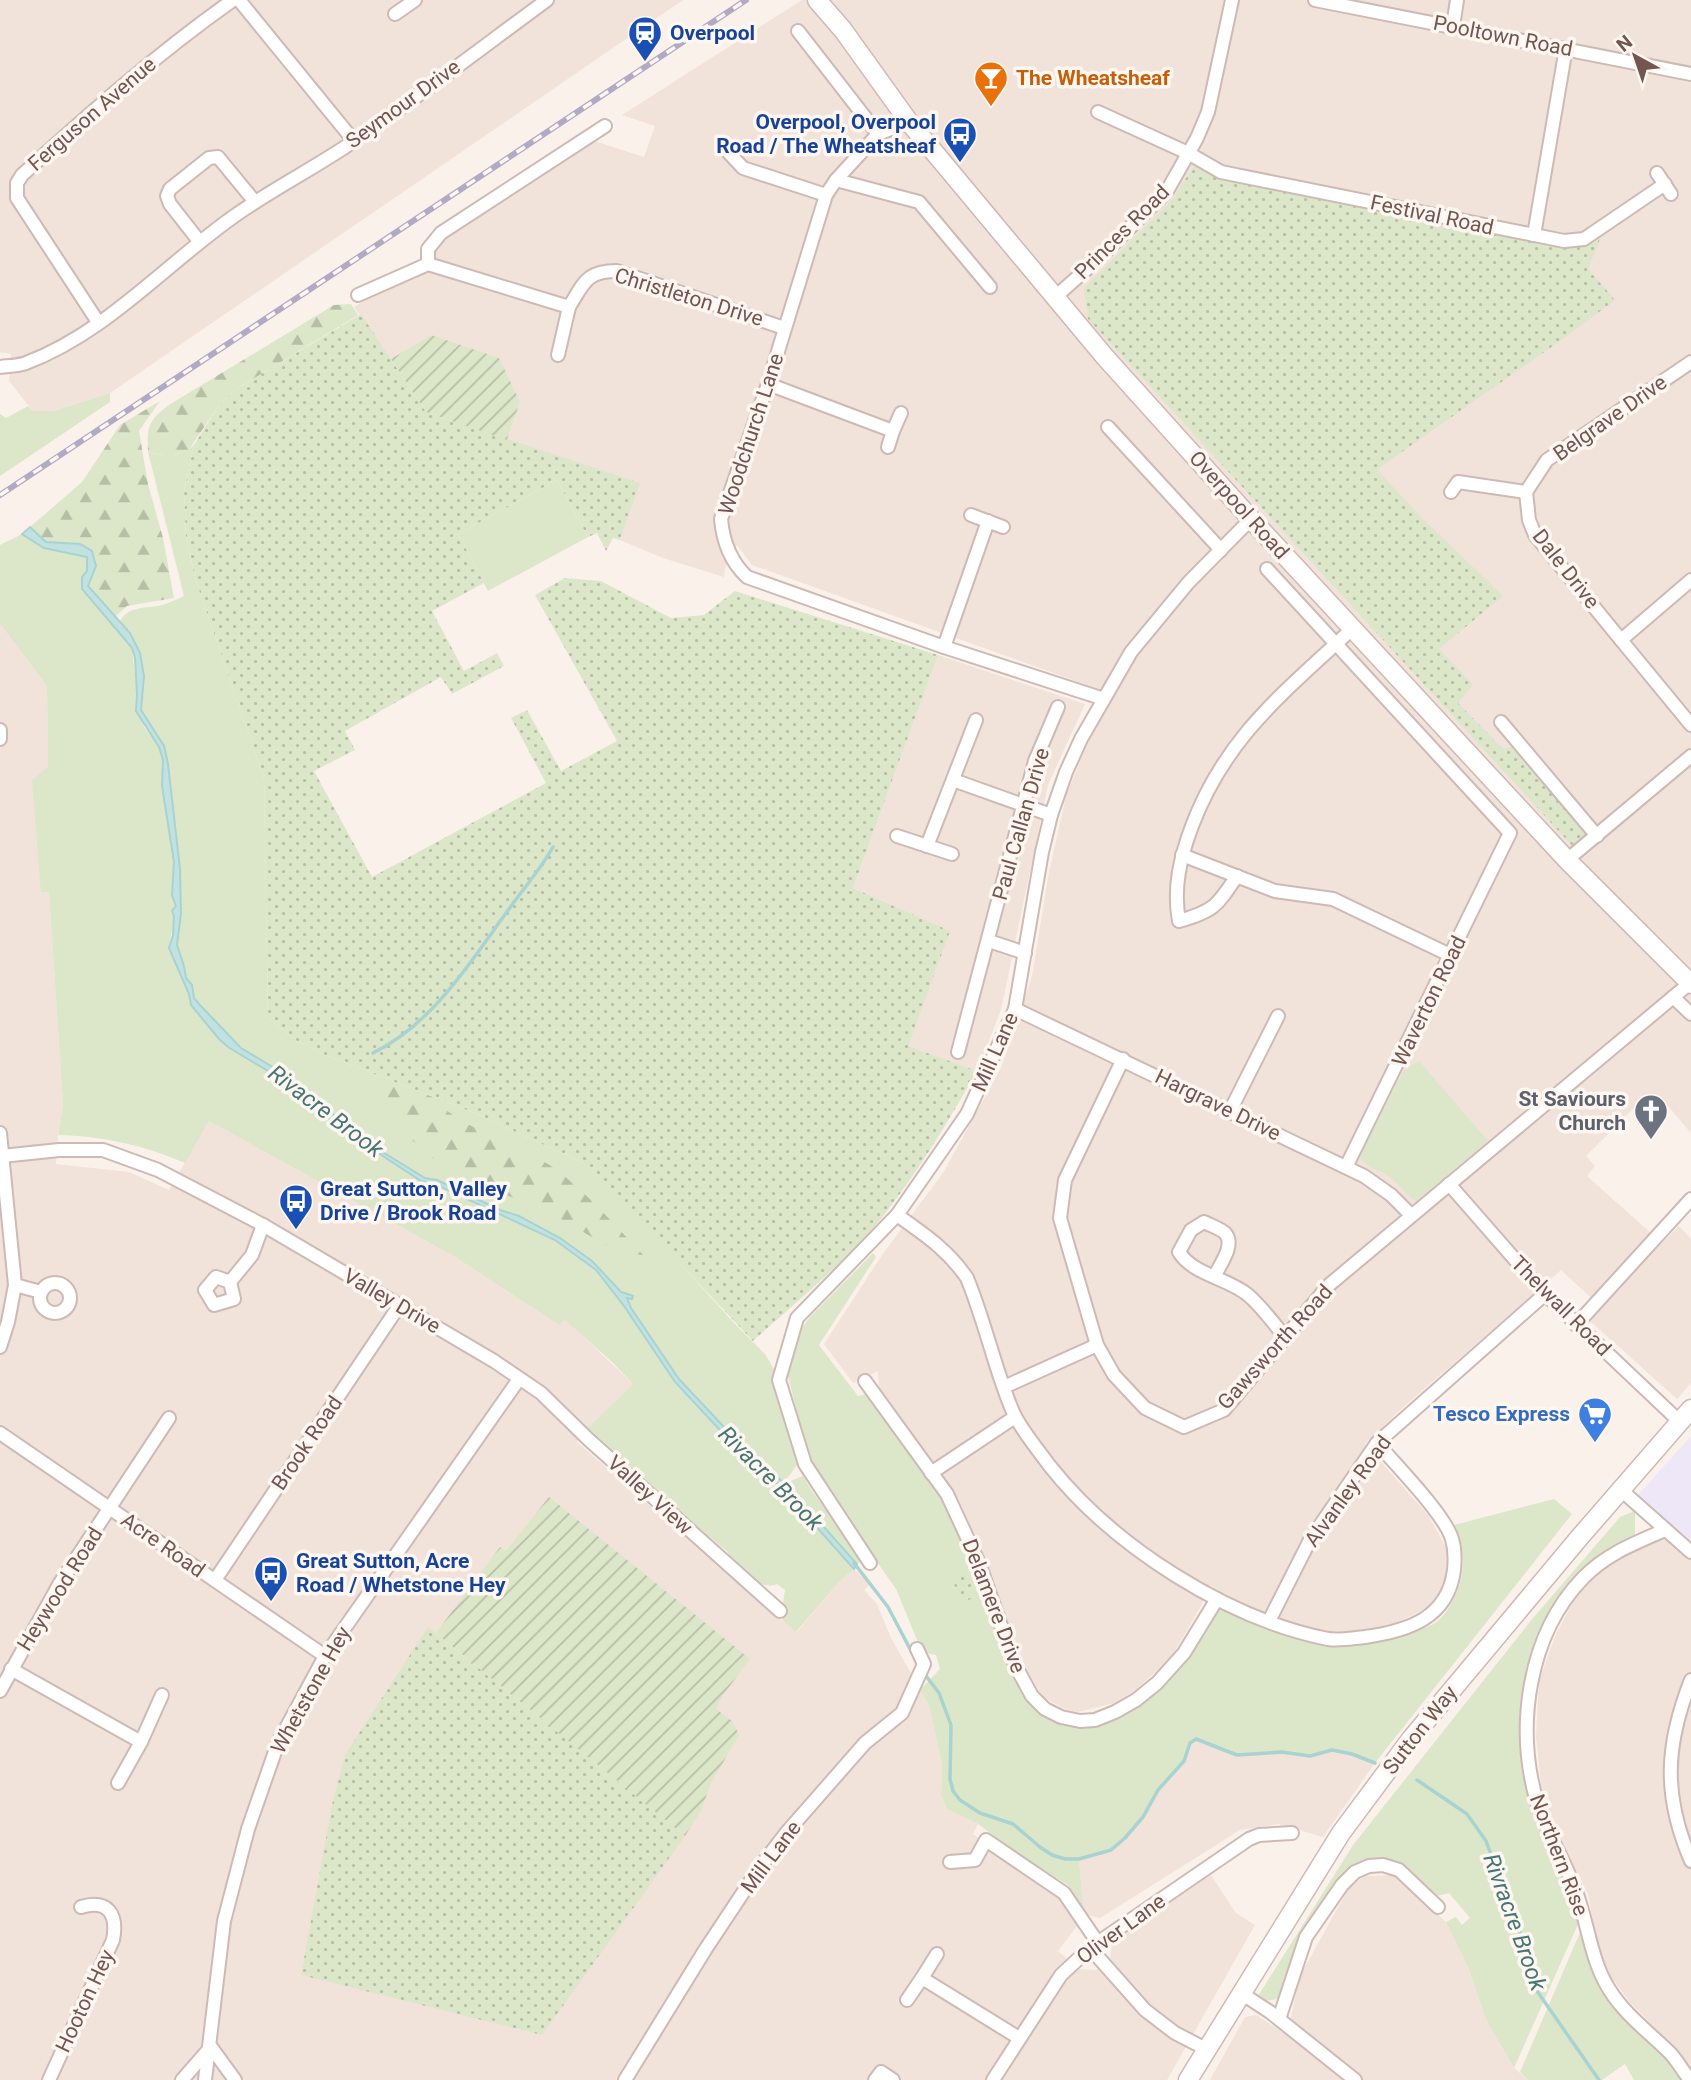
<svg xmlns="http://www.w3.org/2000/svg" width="1691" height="2080" font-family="Roboto,sans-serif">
  <defs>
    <pattern id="forest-firs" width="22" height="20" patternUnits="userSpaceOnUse" patternTransform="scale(1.75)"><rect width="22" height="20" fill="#dce7ca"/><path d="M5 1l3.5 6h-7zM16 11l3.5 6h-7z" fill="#b7bea6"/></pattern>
    <pattern id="park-dots" width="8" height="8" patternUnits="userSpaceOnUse" patternTransform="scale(1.75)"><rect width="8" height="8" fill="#dce7ca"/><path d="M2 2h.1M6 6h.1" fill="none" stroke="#b7bea6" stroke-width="1.8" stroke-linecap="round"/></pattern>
    <pattern id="garden-furrows" width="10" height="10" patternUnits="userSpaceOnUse" patternTransform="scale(1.75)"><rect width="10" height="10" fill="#dce7ca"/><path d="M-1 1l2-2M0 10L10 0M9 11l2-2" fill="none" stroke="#b7bea6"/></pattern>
  </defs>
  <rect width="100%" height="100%" fill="#fbf1eb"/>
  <g fill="#f1e2da">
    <polygon points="0,0 683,0 110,393 52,411 33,411 9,381 11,354 0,352"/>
    <polygon points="802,0 1691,0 1691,1133 1662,1099 1646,1114 1636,1106 1586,1156 1595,1166 1587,1176 1662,1243 1679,1226 1691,1239 1691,1383 1677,1399 1590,1321 1602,1308 1561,1270 1400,1410 1365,1444 1428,1515 1451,1556 1438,1602 1386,1628 1329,1636 1251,1612 1210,1585 1200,1608 1171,1658 1135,1690 1114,1703 1078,1712 1065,1709 1043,1697 1026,1670 985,1557 959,1500 879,1388 878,1371 853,1383 824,1344 882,1255 943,1173 1001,1068 1032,976 1049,872 1066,796 1086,747 1115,695 752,565 737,545 725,568 724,577 663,558 620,540 639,483 507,440 520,402 431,335 391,359 354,307 404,277 428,272 438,239 594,141 644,157 655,126 622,115"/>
    <polygon points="0,624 47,686 48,768 42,892 49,892 63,1105 58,1135 56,1164 129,1172 169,1190 209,1121 455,1257 559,1325 565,1320 569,1323 633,1384 577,1442 772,1613 797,1632 839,1582 854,1569 870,1584 864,1590 877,1604 891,1638 929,1705 942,1765 941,1796 947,1809 978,1824 973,1834 1063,1899 1077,1926 1058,1951 1079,1969 1096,1970 1110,1960 1112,1942 1211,1875 1236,1913 1255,1925 1167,2080 0,2080"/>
    <polygon points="938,655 1085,704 1048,785 1001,1010 977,1071 907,1046 949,931 853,888"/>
    <polygon points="1665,1530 1691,1557 1691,2071 1671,2045 1629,2001 1612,1978 1598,1946 1588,1894 1550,1818 1541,1784 1536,1737 1539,1680 1556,1634 1576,1596 1618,1552"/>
    <polygon points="1196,1739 1237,1755 1282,1752 1310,1756 1332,1750 1352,1754 1375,1763 1323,1837 1279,1824 1240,1830 1100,1918 1084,1914 1079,1859 1111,1850 1133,1831 1158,1790 1177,1769 1190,1743"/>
    <polygon points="1395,1875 1446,1922 1469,1970 1486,2020 1514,2068 1528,2080 1210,2080 1245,2017 1256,2015 1287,2035 1300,1976 1347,1891 1364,1876"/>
  </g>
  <polygon fill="#eee7f7" points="1691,1436 1691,1540 1637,1496"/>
  <g fill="#dce7ca">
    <polygon points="110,393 110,402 0,476 0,414 6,418 28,406 33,411 53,411"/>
    <path d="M194,445L184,491L186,536L195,578L264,778L268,1018L297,1041L320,1053L470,1111L586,1164L648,1228L734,1323L765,1354L775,1371L791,1426L798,1464L786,1480L788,1482L803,1476C819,1506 845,1530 864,1558L857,1564L789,1488L723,1426L679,1379L631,1308L627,1298L632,1296L621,1293L592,1261L559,1238L519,1216L500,1210L437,1180L425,1178L367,1143L334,1115L306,1097L281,1072L241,1048L199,1004L194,998L192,985L186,978L184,966L177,945L181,914L180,869L168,764L153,729L141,710L144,676L140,653L130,633L120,621C129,605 146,609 162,605C169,603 177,599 184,596L148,452C165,456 180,458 194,445Z"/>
    <polygon points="557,480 588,537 488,591 458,534"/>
    <path d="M22,534L44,548L87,557V571L82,577L132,648L137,694L136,704L144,727L159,747L163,760L162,786L174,862L172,895L176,906L169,948L189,994L191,1005L228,1047L283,1080L303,1100L421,1181L435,1184L555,1240L596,1270L624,1306L675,1382L718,1428L779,1485L854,1569L839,1582L796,1632L782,1620L787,1609L783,1603L785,1590L777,1584C759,1592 742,1569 729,1558L728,1552L645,1484L644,1478L588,1428L633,1384L612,1362L565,1320L559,1325L455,1257L209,1121L185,1163C144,1145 102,1136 58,1135L63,1105L49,892H41L32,780L48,767L47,686L0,624V545Z"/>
    <path d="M1419,1061L1488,1141L1416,1201C1405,1196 1401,1185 1391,1178C1380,1169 1366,1170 1360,1156L1403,1071Z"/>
    <path d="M873,1253L876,1257L819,1345L858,1396L866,1394L872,1398L909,1455L942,1498L968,1549L1009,1668L1028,1698L1055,1720L1072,1726H1088L1131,1708L1219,1607C1241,1606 1272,1630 1294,1637C1334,1651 1371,1643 1410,1632C1419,1629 1427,1628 1435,1623C1442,1619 1448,1609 1452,1602C1466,1579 1466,1549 1454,1525L1554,1499L1572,1514L1375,1763L1352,1754L1332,1750L1310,1756L1282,1752L1237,1755L1196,1739L1190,1743L1184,1761L1158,1790L1133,1830L1111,1850L1079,1859L1084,1914L1068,1885L1020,1855L978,1824L947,1809L941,1796L942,1765L929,1705L920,1690L940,1669L936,1655L922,1652L896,1589L811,1468L787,1372L793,1340L810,1317Z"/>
    <path d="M1635,1511V1535L1608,1549L1581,1572L1558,1602L1522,1732L1579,1922L1514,2068L1486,2020L1469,1970L1446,1922L1456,1917L1462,1925L1470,1918L1449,1893L1437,1896C1419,1884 1406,1864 1384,1859C1351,1852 1319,1900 1309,1926C1302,1943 1294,1979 1284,1992C1279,1999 1274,2000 1265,2001L1258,1996L1353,1845L1533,1618L1620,1517Z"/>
    <polygon points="1581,1930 1596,1977 1684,2080 1634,2080 1625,2064 1602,2080 1528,2080 1520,2072"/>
  </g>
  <g fill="url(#forest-firs)">
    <path d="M351,304L358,315L235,390L217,408L188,451L169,456L148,452C147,426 148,422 167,406L334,305Z"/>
    <polygon points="160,401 139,431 148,484 163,538 174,598 127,606 115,617 88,586 96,566 95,557 74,543 46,542 30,527 82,482 120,425"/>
    <path d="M391,1081L446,1102V1110C477,1134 518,1144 551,1166C587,1191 624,1236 656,1268L652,1272L547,1211L450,1173L405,1134L385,1107Z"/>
  </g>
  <g fill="url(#park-dots)">
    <polygon points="1196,165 1215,175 1560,246 1585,246 1600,239 1588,269 1615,300 1567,336 1379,468 1380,473 1424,520 1503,596 1439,649 1473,685 1458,703 1503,749 1518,745 1595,836 1577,851 1088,319 1084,288 1173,199 1191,170"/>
    <path d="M361,314L426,412L640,483L620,540L613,538L606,551L597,533L588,537L557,480L458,534L484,583L432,611L464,671L497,653L504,666L452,694L441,677L345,731L355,750L314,771L372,877L546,783L511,718L527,710L561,771L617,741L535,595L565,578L601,581L671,618L704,615L735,591L938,655L853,888L950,931L908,1046L977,1071C949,1120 920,1169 884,1215C849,1259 796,1302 753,1341L586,1164L470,1111L320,1053L297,1041L268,1018L264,778L195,578L186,536L184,491L194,445L217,408L235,390Z"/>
    <polygon points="970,1575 976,1597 963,1602 951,1578"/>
    <polygon points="428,1627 685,1836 542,2035 301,1975 333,1800 345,1755"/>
  </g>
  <g fill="url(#garden-furrows)">
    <polygon points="431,335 499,358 520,402 507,440 426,412 391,359"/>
    <polygon points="549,1497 750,1659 723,1695 716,1709 733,1722 739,1735 710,1785 701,1811 685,1836 436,1633 500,1547 506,1551"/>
  </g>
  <polygon fill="#c1e2e1" stroke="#a8d3d1" stroke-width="2" points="30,527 46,542 80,544 92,551 96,566 88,586 130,633 140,653 144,676 141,710 164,746 168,764 180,869 181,914 177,945 184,966 186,978 192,985 194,998 199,1004 241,1048 281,1072 306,1097 334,1115 368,1143 425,1178 437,1180 500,1210 519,1216 560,1238 592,1261 621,1292 633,1296 632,1299 627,1298 631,1308 679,1379 723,1426 789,1488 857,1564 854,1569 779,1485 718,1428 675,1382 624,1306 596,1270 555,1240 435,1184 421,1181 363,1143 303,1100 283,1080 228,1047 219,1039 191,1005 189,994 172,955 169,948 173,935 174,916 172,911 176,906 172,895 174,862 162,786 163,760 159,747 136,711 137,694 135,658 132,648 122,636 82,589 82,577 87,571 87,557 44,548 22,534"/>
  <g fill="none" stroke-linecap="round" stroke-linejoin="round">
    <g stroke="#a8d3d1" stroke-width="3.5">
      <path d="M373,1053C434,1023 470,962 509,909C524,888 540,870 553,847"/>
      <polyline points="854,1563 888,1607 919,1666"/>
      <polyline points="923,1672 939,1693 951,1725 950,1779 953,1791 960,1800 980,1813 1013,1824 1040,1847 1052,1855 1065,1859 1079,1859 1111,1850 1125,1838 1143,1817 1158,1790 1184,1761 1190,1743 1196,1739 1237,1755 1282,1752 1310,1756 1332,1750 1352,1754 1375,1763"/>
      <polyline points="1417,1780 1467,1814 1486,1841 1533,1968 1537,1991 1599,2080"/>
    </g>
    <g stroke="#cebab4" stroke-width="16">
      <g id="street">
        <polyline points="239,0 354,141"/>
        <polyline points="1315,0 1691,74"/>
        <polyline points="395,14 415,0"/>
        <polyline points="1453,26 1457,0"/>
        <polyline points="798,31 878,134"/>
        <polyline points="1098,112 1188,153 1221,172 1564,241 1584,239 1665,184"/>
        <path d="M909,122L878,134L836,180L826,195L768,384L721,519C723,542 730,561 747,577L944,647L1104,699"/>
        <path d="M605,126L441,233L428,249V264L569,307C584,283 586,271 617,271L784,328"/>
        <polyline points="729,153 743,168 826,195"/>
        <polyline points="1657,173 1671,194"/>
        <polyline points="836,180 919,202 990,287"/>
        <polyline points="1534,235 1566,48"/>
        <polyline points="199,241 170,204 167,196 170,189 209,158 218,157 255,202"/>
        <polyline points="358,295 428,264"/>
        <polyline points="1054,298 1097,260 1167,191 1197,138 1208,112 1232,0"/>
        <path d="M98,322L17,198V183L22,175C90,113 158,53 233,0"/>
        <polyline points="558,355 569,307"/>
        <path d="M0,367C8,366 18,366 26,363C106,333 165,265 233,217C272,189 315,168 354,141C420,95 483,47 547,0"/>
        <polyline points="768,384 893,431 901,413"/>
        <polyline points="1108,427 1221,550"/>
        <polyline points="888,447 893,431"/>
        <polyline points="1451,492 1458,482 1526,492 1547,460 1691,362"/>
        <polyline points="1526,492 1529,520 1535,535 1621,640"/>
        <polyline points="971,515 1003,527"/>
        <polyline points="1267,569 1510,833 1346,1167"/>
        <polyline points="1691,580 1621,640 1691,725"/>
        <polyline points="944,647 988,521"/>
        <polyline points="1501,722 1597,836"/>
        <polyline points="0,730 0,739"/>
        <polyline points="953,780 1051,815"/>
        <polyline points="897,836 952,854"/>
        <polyline points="927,846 976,720"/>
        <polyline points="1182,855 1275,891 1333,899 1452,956"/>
        <polyline points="1567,860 1691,756"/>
        <path d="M1237,876C1217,906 1214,911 1179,921C1173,888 1180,858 1192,826C1226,736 1285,692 1353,628"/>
        <polyline points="989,941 1025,953"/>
        <polyline points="1673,997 1691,1014"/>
        <polyline points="1015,1009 1364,1176 1391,1195 1411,1215"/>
        <polyline points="958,1052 1035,761 1058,707"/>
        <polyline points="1123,1059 1065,1180 1060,1218 1097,1345 1114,1375 1145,1408 1184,1427 1224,1410 1329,1285 1690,983"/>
        <polyline points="1230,1111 1278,1016"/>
        <polyline points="0,1133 15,1285 8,1322 0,1347"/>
        <polyline points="2,1156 59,1150 103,1150 158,1170 263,1225 494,1361 541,1393 588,1439 780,1611"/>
        <polyline points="1449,1184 1545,1294 1679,1421"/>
        <path d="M897,1215C924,1234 948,1250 967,1278C981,1312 990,1348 1002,1383C1006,1394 1010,1407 1016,1418C1025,1434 1038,1450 1049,1465C1113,1546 1227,1619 1328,1639C1340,1641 1353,1638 1365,1637C1408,1631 1448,1618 1454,1570C1455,1560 1455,1549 1452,1539C1445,1515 1396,1465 1377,1443"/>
        <path d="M1214,1277C1219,1266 1236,1245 1225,1233C1221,1229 1210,1225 1204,1222L1191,1230L1179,1252C1193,1275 1228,1278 1248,1295C1261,1306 1273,1322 1284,1336"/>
        <polyline points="230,1282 216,1277 205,1290 214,1305 234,1299 230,1282 252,1255 263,1225"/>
        <circle cx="55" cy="1298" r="15"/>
        <polyline points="15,1285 41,1292"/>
        <polyline points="1576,1325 1691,1199"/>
        <polyline points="865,1381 947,1494 979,1563 1015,1665 1032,1696 1045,1709 1061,1717 1080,1721 1095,1720 1115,1712 1136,1700 1157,1683 1184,1653 1217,1599"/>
        <polyline points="1004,1387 1097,1345"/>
        <polyline points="0,1433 325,1656"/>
        <polyline points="931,1473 1015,1417"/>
        <polyline points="1621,1490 1691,1552"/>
        <path d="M1665,1530C1635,1543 1606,1554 1583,1578C1528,1635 1515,1727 1537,1802C1546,1832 1564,1859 1575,1889C1588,1921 1590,1959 1609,1989C1625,2015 1650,2033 1671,2054C1678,2062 1683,2071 1690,2080"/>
        <polyline points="870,1563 805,1464 779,1380 797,1318 897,1215 967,1114 1015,1009 1042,852 1051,815 1066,772 1081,739 1131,652 1188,583 1251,519"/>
        <polyline points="215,1580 399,1306"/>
        <polyline points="1269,1621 1310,1540 1377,1443 1545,1294"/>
        <polyline points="11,1669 141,1742 162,1695"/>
        <path d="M1691,1680C1665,1746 1663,1796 1691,1861"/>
        <polyline points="0,1691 60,1583 169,1418"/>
        <polyline points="118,1783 141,1742"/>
        <polyline points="950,1862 975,1860 986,1840 1064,1893 1098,1943"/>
        <polyline points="1090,1948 1145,2010 1175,2033 1206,2049"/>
        <polyline points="922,1978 937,1954"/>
        <polyline points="1241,1993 1270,2012 1355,2080"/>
        <polyline points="907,2000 922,1978 1019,2038"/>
        <polyline points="1279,2019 1306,1937 1342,1885 1355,1872 1369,1866 1383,1865 1399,1870 1438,1907"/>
        <polyline points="211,2047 235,2080"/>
        <path d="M49,2080L113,1940C118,1914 108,1899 81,1907"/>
        <polyline points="182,2080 210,2048"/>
        <polyline points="205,2080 224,1921 248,1829 278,1743 325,1656 519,1379"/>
        <polyline points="625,2080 705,1950 760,1867 787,1832 865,1743 902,1713 924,1664 917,1649"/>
        <polyline points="875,2080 881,2072 893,2080"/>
        <polyline points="993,2080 1061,1975 1090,1948 1249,1839 1259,1835 1292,1833"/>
      </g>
    </g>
    <g stroke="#d0b9b2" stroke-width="21">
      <g id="secondary">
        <polyline points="817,0 843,30 909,122 1105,357 1251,519 1567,860 1691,984"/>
        <polyline points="1188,2080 1341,1833 1411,1739 1579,1538 1691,1409"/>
      </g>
    </g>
    <use href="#street" stroke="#fff" stroke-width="12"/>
    <use href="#secondary" stroke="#fff" stroke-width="18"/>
    <g stroke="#b2a9c4" stroke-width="6">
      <polyline id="rail" points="0,495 746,0"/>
    </g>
    <use href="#rail" stroke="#fdf6f1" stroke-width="3.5" stroke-dasharray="10" stroke-linecap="butt"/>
  </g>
  <defs>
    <g id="station-pin" transform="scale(1.75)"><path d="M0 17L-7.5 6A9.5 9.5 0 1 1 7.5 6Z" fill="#1a4fb4" stroke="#fdf6f1"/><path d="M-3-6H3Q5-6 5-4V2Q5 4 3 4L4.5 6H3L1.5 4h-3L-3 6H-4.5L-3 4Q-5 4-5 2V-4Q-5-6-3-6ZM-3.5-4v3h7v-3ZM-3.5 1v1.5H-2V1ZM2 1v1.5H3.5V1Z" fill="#fff"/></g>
    <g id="bar-pin" transform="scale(1.75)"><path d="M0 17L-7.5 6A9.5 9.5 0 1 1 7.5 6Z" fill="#e8710a" stroke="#fdf6f1"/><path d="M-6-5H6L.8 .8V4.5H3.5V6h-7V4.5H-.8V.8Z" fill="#fff"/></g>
    <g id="bus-pin" transform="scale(1.75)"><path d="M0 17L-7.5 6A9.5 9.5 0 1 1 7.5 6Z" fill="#1a4fb4" stroke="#fdf6f1"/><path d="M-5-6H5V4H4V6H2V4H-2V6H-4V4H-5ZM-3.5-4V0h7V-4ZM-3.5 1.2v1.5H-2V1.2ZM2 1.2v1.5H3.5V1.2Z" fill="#fff"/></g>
    <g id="church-pin" transform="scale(1.75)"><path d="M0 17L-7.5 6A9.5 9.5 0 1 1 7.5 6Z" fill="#6b7280" stroke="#fdf6f1"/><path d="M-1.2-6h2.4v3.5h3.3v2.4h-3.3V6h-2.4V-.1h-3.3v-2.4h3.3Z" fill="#fff"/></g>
    <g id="supermarket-pin" transform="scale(1.75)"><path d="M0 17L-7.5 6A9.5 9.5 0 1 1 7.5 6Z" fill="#3f7fe0" stroke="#fdf6f1"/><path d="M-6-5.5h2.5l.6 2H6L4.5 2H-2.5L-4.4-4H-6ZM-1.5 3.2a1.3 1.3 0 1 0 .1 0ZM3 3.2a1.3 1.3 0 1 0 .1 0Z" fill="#fff"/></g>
  </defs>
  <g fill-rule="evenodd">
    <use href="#station-pin" x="645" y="33"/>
    <use href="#bar-pin" x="991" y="78"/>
    <use href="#bus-pin" x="960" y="134"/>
    <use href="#church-pin" x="1651" y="1111"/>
    <use href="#bus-pin" x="296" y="1201"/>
    <use href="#supermarket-pin" x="1595" y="1414"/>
    <use href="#bus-pin" x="271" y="1573"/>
  </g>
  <g text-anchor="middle" stroke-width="7" stroke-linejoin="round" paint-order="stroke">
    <g font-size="21" font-weight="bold" fill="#164399" stroke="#fdf6f1" text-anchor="start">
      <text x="670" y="40">Overpool</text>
      <text x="936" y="129" text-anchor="end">Overpool, Overpool<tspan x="936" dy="24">Road / The Wheatsheaf</tspan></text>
      <text x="320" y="1196">Great Sutton, Valley<tspan x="320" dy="24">Drive / Brook Road</tspan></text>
      <text x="296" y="1568">Great Sutton, Acre<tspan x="296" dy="24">Road / Whetstone Hey</tspan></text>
    </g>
    <g font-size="21" fill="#735650" stroke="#fdf6f1">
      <text transform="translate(1503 36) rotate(11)" y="7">Pooltown Road</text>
      <text transform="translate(403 104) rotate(-36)" y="7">Seymour Drive</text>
      <text transform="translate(92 114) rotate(-41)" y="7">Ferguson Avenue</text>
      <text transform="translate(1432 215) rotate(12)" y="7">Festival Road</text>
      <text transform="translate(1122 232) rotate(-45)" y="7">Princes Road</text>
      <text transform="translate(689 297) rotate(17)" y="7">Christleton Drive</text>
      <text transform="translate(1610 418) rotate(-35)" y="7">Belgrave Drive</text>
      <text transform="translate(751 434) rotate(-72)" y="7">Woodchurch Lane</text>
      <text transform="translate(1239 505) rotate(48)" y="7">Overpool Road</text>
      <text transform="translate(1566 569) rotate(52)" y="7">Dale Drive</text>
      <text transform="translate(1021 824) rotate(-74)" y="7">Paul Callan Drive</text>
      <text transform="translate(1429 1001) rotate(-64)" y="7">Waverton Road</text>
      <text transform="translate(995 1052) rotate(-66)" y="7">Mill Lane</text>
      <text transform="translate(1218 1105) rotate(26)" y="7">Hargrave Drive</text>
      <text transform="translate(392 1301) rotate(30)" y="7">Valley Drive</text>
      <text transform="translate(1561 1306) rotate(45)" y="7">Thelwall Road</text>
      <text transform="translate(1275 1347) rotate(-48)" y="7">Gawsworth Road</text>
      <text transform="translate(307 1443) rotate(-56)" y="7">Brook Road</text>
      <text transform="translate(1348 1491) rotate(-54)" y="7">Alvanley Road</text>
      <text transform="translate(650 1495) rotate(42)" y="7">Valley View</text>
      <text transform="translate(163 1545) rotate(35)" y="7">Acre Road</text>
      <text transform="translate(60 1589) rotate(-58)" y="7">Heywood Road</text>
      <text transform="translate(994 1606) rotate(69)" y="7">Delamere Drive</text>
      <text transform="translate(311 1690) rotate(-61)" y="7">Whetstone Hey</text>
      <text transform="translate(1420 1730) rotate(-52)" y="7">Sutton Way</text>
      <text transform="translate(1559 1855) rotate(69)" y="7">Northern Rise</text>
      <text transform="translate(771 1857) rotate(-53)" y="7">Mill Lane</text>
      <text transform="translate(1121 1929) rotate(-36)" y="7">Oliver Lane</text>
      <text transform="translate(85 2001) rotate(-65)" y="7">Hooton Hey</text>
    </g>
    <g font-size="21" font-weight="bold" fill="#c56008" stroke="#fdf6f1" text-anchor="start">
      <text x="1016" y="85">The Wheatsheaf</text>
    </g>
    <g font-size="21" font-weight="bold" fill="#5b616d" stroke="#fdf6f1" text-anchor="end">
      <text x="1626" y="1106">St Saviours<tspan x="1626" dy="24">Church</tspan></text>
    </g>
    <g font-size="21" font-weight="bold" fill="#366cbe" stroke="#fdf6f1" text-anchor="end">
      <text x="1570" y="1421">Tesco Express</text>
    </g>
    <g font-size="23" font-style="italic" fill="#467675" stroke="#fdf6f1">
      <text transform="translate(326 1111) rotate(37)" y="8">Rivacre Brook</text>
      <text transform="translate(771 1478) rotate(45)" y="8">Rivacre Brook</text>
      <text transform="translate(1515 1922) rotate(70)" y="8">Rivracre Brook</text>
    </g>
  </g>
  <g transform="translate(1635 56) rotate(320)" stroke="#fdf6f1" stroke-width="5" paint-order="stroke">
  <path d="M0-5L12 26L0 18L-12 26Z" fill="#735650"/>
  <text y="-10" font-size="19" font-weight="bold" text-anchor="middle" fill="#735650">N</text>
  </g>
</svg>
